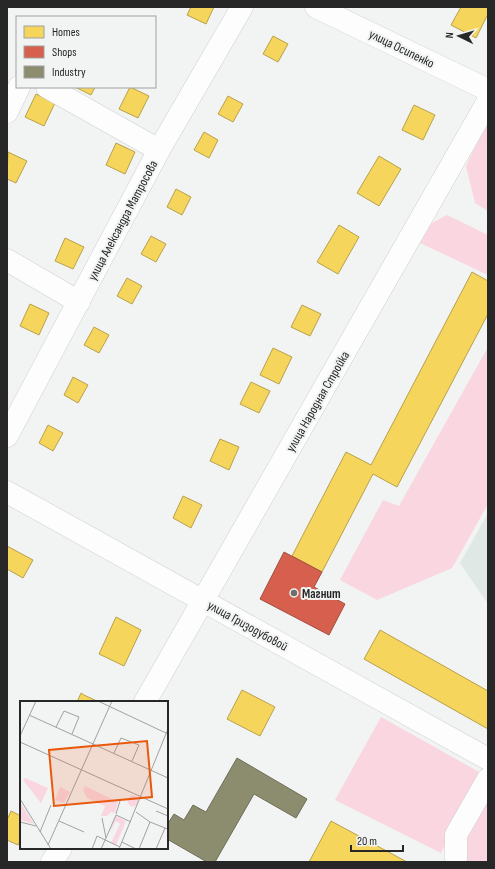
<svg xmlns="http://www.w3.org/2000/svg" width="495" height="869" font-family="'Sofia Sans Condensed',sans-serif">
  <rect width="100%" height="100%" fill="#f2f3f3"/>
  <polygon fill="#e0e8e6" points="488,513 488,604 460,563"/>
  <g fill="#f9d6e0">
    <polygon points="486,125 488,125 488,211 475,203 466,166"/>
    <polygon points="447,215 488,235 488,275 420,243 432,223"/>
    <polygon points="488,347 488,504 452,568 377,600 340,580 383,500 399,506"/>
    <polygon points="381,717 481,773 441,853 335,800"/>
    <polygon points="488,797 488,862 461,862 463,841"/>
  </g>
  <g fill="#f6d55c" stroke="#b8a14c">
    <polygon points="191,7 214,7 206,24 187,15"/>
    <polygon points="461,7 488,7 488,14 476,38 451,25"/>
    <polygon points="273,36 288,44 278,62 263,54"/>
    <polygon points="75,87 95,87 91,95"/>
    <polygon points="130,87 149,96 138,118 119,109"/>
    <polygon points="36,94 55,103 44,126 25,117"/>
    <polygon points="228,96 243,104 233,122 218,114"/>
    <polygon points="414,105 435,115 423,140 402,130"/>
    <polygon points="204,132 218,140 209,158 194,150"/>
    <polygon points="116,143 135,152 125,174 106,165"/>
    <polygon points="8,152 27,161 16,183 7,179"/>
    <polygon points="379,156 401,169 379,206 357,193"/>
    <polygon points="176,189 191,197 182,215 167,207"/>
    <polygon points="339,225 359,237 338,274 317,262"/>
    <polygon points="151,236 166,244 156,262 141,254"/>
    <polygon points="65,238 84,247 73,269 55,261"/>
    <polygon points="472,272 488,281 488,314 397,487 373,474 322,572 292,556 346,452 371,465"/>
    <polygon points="127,278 142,286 132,304 117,296"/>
    <polygon points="30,304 49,313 39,335 20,326"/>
    <polygon points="302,305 321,314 310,336 291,327"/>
    <polygon points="94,327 109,335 99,353 84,345"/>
    <polygon points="273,348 292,357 279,384 260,375"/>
    <polygon points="73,377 88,385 78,403 64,395"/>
    <polygon points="251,382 270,391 259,413 240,404"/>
    <polygon points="48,425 63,433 53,451 39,443"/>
    <polygon points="220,439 239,447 229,470 210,461"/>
    <polygon points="183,496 202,505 191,528 173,518"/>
    <polygon points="7,546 33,560 23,578 7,569"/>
    <polygon points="116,617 141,630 124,666 99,654"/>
    <polygon points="380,630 488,691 488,729 364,659"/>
    <polygon points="242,690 275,707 260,736 227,719"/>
    <polygon points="81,693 84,695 99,702 77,702"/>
    <polygon points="11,811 21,816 21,839 18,845 7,840 7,820"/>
    <polygon points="331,821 407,862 309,862"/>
  </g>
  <polygon fill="#d6604d" stroke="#a14f41" points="284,552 322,572 314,587 345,604 329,635 260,599"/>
  <polygon fill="#8c8c6e" stroke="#6d6e58" points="237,758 307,799 296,818 254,794 215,862 207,862 167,839 167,825 174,814 184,820 193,805 206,812"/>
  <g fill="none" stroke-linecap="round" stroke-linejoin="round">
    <g stroke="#cfd0d0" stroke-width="23">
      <g id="minor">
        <polyline points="316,7 488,90"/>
        <polyline points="47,87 159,150"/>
        <polyline points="7,112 19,87"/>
        <polyline points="7,260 79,302"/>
        <polyline points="7,436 159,150 242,7"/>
        <polyline points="7,492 488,759"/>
        <polyline points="145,702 488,101"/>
        <polyline points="456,858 456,835 488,779"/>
        <polyline points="52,862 61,848"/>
      </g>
    </g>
    <use href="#minor" stroke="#fdfdfd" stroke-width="22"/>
  </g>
  <circle fill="#6d6e6e" stroke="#f1f4f3" stroke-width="1.5" cx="294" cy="593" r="4"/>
  <g text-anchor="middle" stroke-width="4" stroke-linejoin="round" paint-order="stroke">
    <g font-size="13" fill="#262726" stroke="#f1f4f3">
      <text transform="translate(402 48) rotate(26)" y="5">улица Осипенко</text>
      <text transform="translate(122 220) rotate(-62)" y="5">улица Александра Матросова</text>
      <text transform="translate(317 401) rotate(-60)" y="5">улица Народная Стройка</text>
      <text transform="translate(248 625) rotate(29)" y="5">улица Гризодубовой</text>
    </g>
    <g font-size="13" font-weight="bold" fill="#262726" stroke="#f1f4f3" text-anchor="start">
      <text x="302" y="598">Магнит</text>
    </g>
  </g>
  <g transform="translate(20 701)">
    <rect width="148" height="148" fill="#f2f3f3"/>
    <path d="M5,77L28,87L21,102L3,79ZM65,85L98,101L95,112L91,111L87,115H81L85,105L67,97L63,89ZM40,86L50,91L44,102L35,99ZM107.5 100a5.5 5.5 0 1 1 11 0a5.5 5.5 0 1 1-11 0ZM0,101L14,123L0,119ZM96,115L106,120L96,144L91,142L100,123L98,121L96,120L89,132Z" fill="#f9d6e0"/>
    <path fill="none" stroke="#a0a1a1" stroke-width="1" d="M78,0L148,33M9,14L148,77M36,26L44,10L59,16L52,33M0,35L16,0M0,41L148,108M94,52L101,37L119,44L112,60M0,98L31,148M136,110L148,115M116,111L130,121M96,113L100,100M39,120L64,131M0,121L16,125M20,131L31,104M86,137L96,114L111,121M102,141L116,148M28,144L92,0M72,148L77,135L100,146M81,148L86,137L82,117M99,148L148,28M119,148L130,121L145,127M136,148L145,127L148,128"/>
    <path fill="#e8590c" fill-opacity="0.15" stroke="#e8590c" stroke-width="2" d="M127,40L132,96L34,105L29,49Z"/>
    <rect width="148" height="148" fill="none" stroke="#262726" stroke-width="2"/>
  </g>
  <rect width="495" height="869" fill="none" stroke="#262726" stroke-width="16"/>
  <rect x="16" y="16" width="140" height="72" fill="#f1f4f3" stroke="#a0a2a1"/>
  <rect x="24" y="26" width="20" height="12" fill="#f6d55c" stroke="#a0a2a1"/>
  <text x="52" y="36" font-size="12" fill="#262726">Homes</text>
  <rect x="24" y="46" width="20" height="12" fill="#d6604d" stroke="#a0a2a1"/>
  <text x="52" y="56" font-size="12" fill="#262726">Shops</text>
  <rect x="24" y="66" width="20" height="12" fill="#8c8c6e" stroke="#a0a2a1"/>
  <text x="52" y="76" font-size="12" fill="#262726">Industry</text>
  <g transform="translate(459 36) rotate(275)" stroke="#f1f4f3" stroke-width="3" paint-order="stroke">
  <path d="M0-3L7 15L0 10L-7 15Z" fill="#262726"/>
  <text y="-6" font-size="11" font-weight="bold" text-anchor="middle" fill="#262726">N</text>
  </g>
  <path d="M351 845v6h52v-6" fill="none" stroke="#262726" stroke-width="2"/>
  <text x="357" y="845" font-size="12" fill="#262726" stroke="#f1f4f3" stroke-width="3" paint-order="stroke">20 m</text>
</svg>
